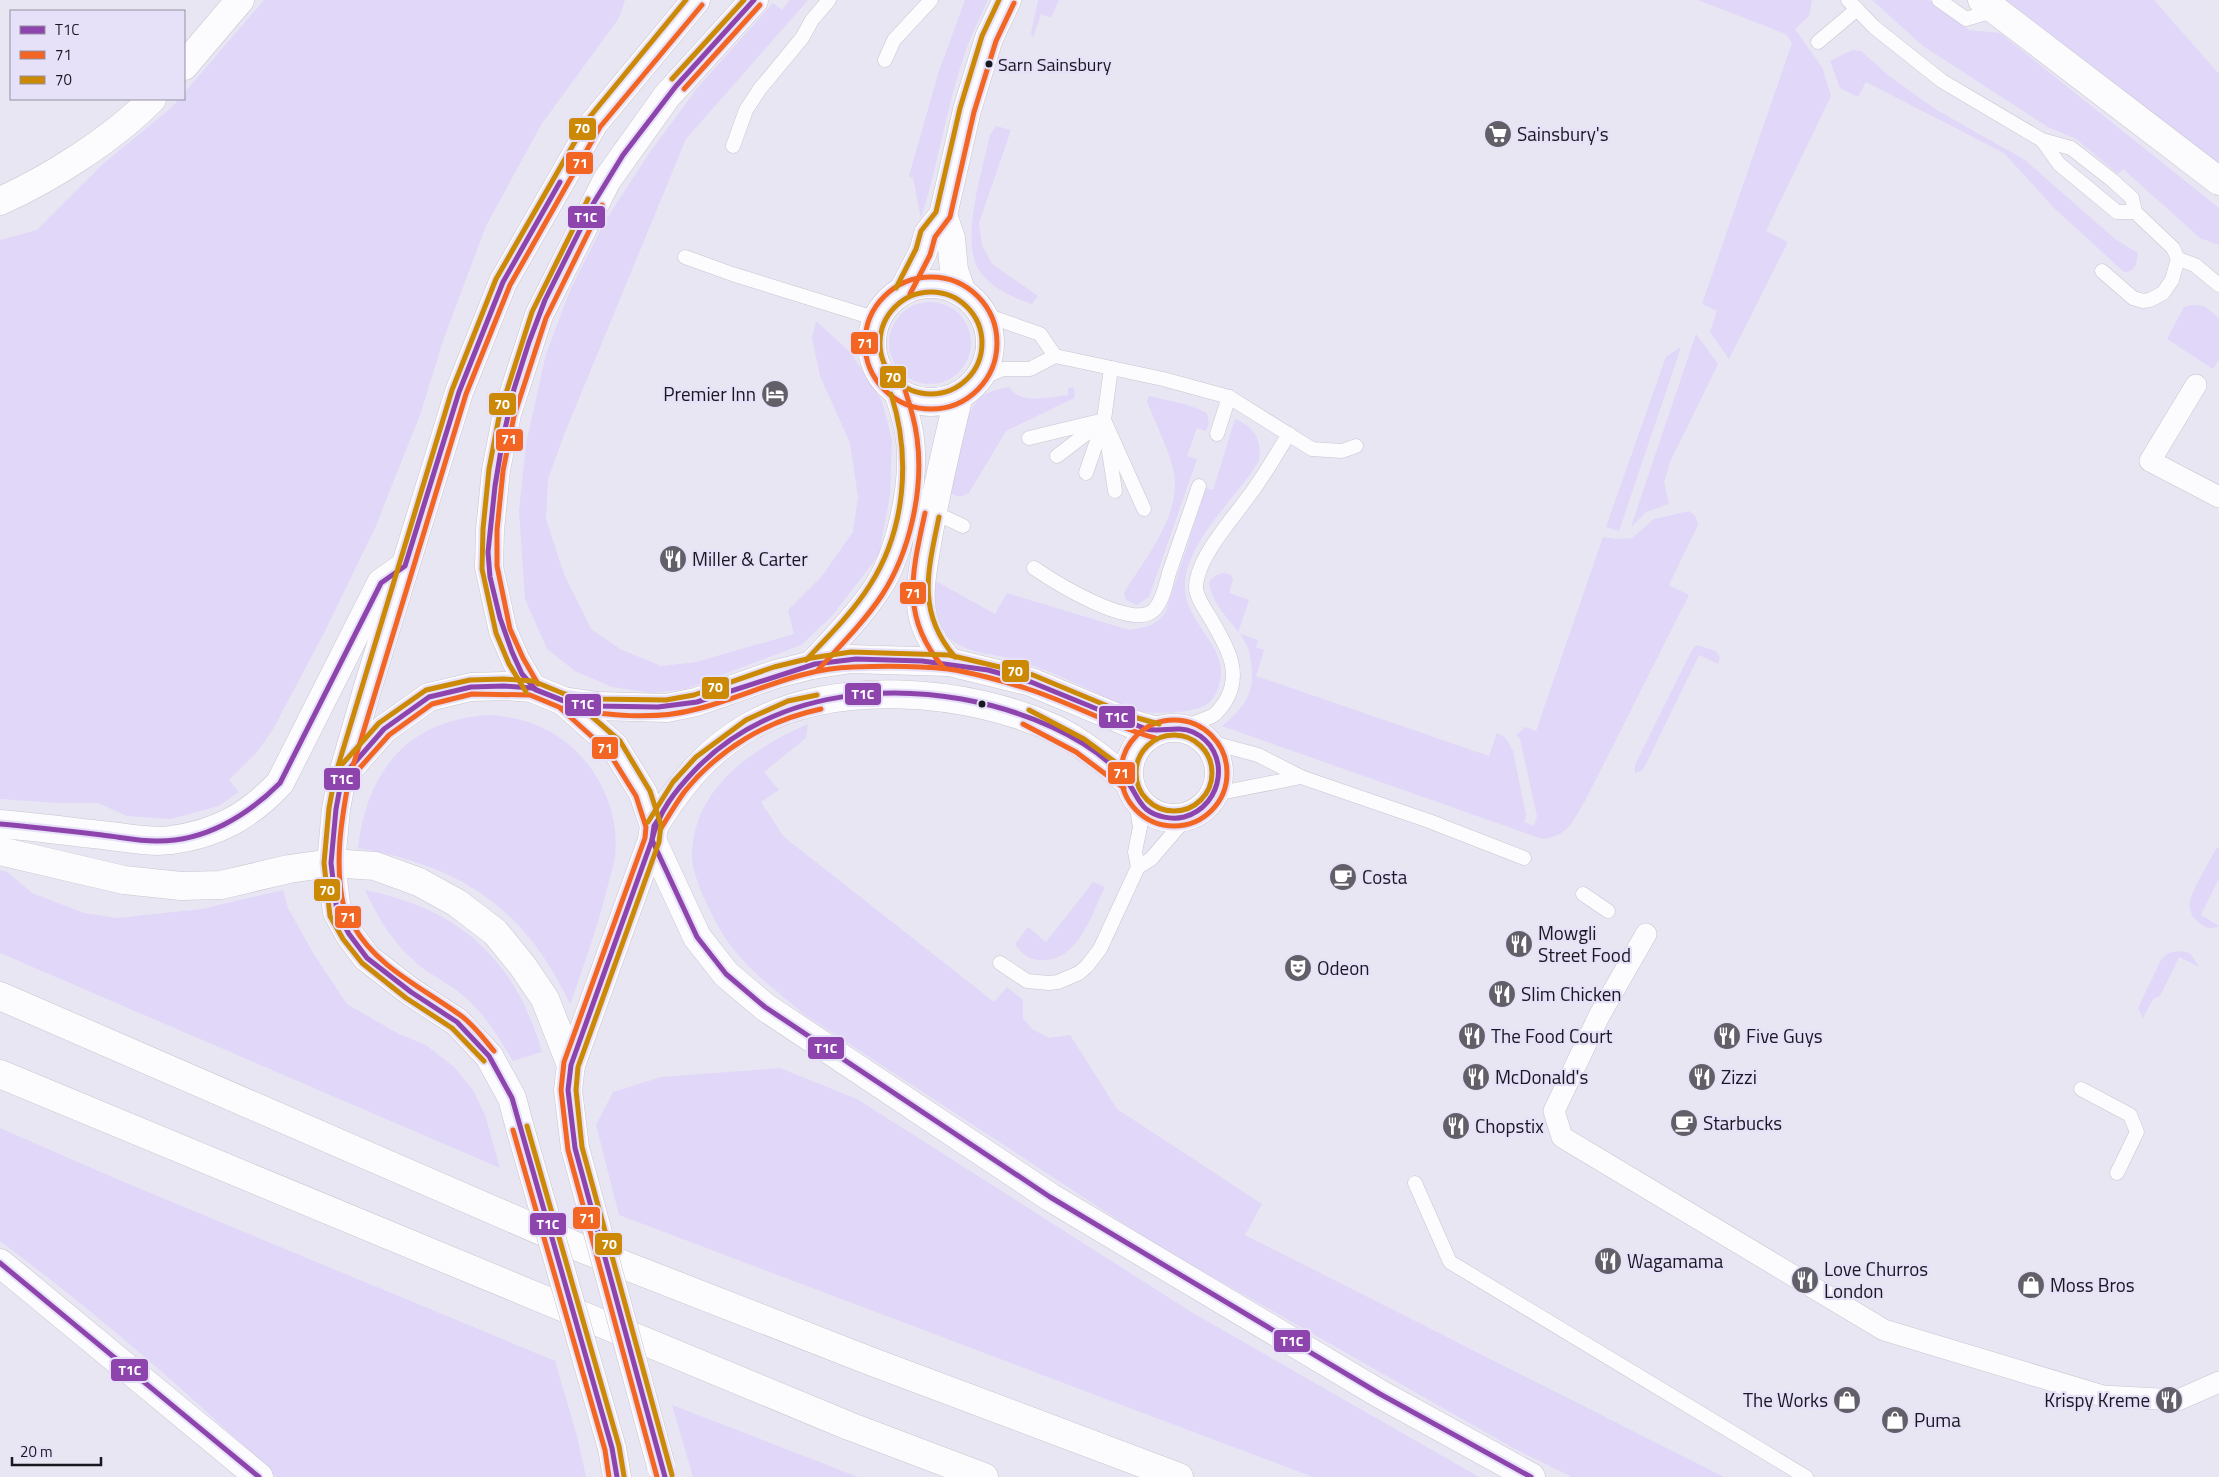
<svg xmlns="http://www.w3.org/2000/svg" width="2219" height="1477" font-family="'Titillium Web',sans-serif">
  <rect width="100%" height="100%" fill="#e9e6f3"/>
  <g fill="#e0d7f9">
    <polygon points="264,0 625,0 619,18 541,125 486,226 444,338 420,415 375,528 324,633 272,731 256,753 229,780 239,792 219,806 171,819 127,816 98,803 57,803 0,799 0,240 37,230 104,163 170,109 179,99 184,99 184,93"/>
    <polygon points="790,0 808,0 686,139 564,435 548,479 546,519 564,574 591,629 620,649 661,666 696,662 794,634 788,610 822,576 853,532 858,497 850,443 820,376 812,338 816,321 851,353 882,401 892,440 890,495 879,555 831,617 801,645 722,675 686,689 652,693 612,687 575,671 547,649 525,599 519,511 526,444 546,354 571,288 605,221 650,152 698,87 773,3 782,10"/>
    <path d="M965,0H988C980,18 970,37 964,56C946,109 938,165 921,218L913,178L909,176L938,74Z"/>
    <polygon points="1038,0 1059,0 1051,18 1041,14 1033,38 1031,33"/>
    <polygon points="1698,0 1812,0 1809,16 1795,29 1822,67 1831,96 1766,231 1788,242 1729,359 1710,332 1717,311 1702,304 1792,43 1786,34"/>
    <polygon points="1872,0 1929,0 1969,30 2000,33 2219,208 2219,245 2200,238 2123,169 2118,174 2076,139 2048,127 1923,46"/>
    <polygon points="2006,0 2154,0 2219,74 2219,165"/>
    <polygon points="1852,50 1861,51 1888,75 1935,109 2025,160 2115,239 2138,253 2136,265 2131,271 2124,272 2054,208 2004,153 1866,82 1858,97 1840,88 1830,61"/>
    <path d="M996,126L1011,130L979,223L982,245L992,264L1038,296L1032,304C1013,298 992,288 980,272C959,243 983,168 990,135Z"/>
    <circle cx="930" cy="343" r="41"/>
    <polygon points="2193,305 2204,306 2219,318 2219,359 2213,369 2167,339 2184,307"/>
    <polygon points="1696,334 1718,364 1670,462 1664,482 1669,504 1646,512 1631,527"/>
    <polygon points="1681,347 1619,531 1606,527 1666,357"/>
    <path d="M1009,387C1021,405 1048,397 1068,395V388L1073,387L1075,392L1074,398L1068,401L1006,431L969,493L960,497L950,493C956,466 960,417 980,398C988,391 999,389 1009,387Z"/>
    <path d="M1149,396L1188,405L1207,413L1209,423L1206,431L1197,428L1187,456L1197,459L1149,597L1137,605L1126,600L1124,593C1145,558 1181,517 1174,473C1170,452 1155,422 1147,401Z"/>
    <path d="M1235,419C1255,427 1262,440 1259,461C1236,499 1183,544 1185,589C1187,626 1231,648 1219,685C1218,690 1214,698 1210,702C1198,714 1150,715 1133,710C1121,706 1108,698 1096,693C1067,679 1038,666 1008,658C987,653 965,653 948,637C934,622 935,599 934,580L995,614L1007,593L1129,630C1148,627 1155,626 1166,611L1206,488L1213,490Z"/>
    <path d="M1689,511L1696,517L1698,525L1669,585L1689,595L1585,801C1572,822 1569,836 1542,839L1222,726C1244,707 1256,693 1251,663C1250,658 1250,652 1248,648C1237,623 1213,611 1209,582C1217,574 1221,571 1231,575L1233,580L1229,593L1249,600L1238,633L1258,640L1256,647L1264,650L1256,676L1489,756L1497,733L1506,738L1513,751L1526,815L1524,822L1534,826L1537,816L1520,739L1516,735L1525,727L1536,731L1603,537L1617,539L1632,538L1654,519Z"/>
    <polygon points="1696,645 1716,651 1720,658 1718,664 1699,655 1643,770 1635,773 1635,765 1692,650"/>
    <path d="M492,715C507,717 522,719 536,725C587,745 621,801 615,856C614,867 609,878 607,889C597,928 584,966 570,1004C525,908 461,866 358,848C367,769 410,718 492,715Z"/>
    <path d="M808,724L806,738L764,772L779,790L761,802L784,837L994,1002L1007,987L1023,1000V1018L1032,1029L1049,1038L1070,1035L1117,1109L1262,1204L1245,1235L1724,1477H1572L1513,1448L1155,1244L805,1015C778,992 746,969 726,939C714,921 691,876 692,855C693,788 753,748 808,724Z"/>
    <path d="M2217,847L2219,848V878L2201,915L2219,926C2212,929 2207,929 2201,924C2193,919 2188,910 2190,901C2194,886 2210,861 2217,847Z"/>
    <polygon points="0,870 7,872 32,893 84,913 117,918 202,909 283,890 288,908 313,953 347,1004 399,1034 426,1045 454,1067 473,1090 485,1115 500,1168 0,953"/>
    <path d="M1093,882L1105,887C1091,915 1078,963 1040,960C1028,959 1022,954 1015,944L1028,927L1046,942Z"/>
    <path d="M365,890C460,909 515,959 542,1052L513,1061C497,1034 479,1005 453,988C439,978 424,971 412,959C391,940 377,916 365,890Z"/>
    <polygon points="2179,951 2190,953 2199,967 2179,957 2160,996 2153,999 2143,1018 2138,1008 2161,960 2168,953"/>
    <polygon points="780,1068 857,1099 1193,1313 1479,1477 1313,1477 619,1215 596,1125 613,1092 661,1077"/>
    <path d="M0,1128L119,1180L555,1361L577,1436L586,1477H276C189,1393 97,1313 0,1241Z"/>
    <polygon points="672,1405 858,1477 693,1477"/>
  </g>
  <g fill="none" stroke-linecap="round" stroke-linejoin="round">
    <g stroke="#c7c5cf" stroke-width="15">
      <g id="service">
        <polyline points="1848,0 1874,27 1942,81 2042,140 2071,148 2112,180 2132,198 2135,212 2173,248 2178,259 2172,280 2163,293 2150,300 2143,301 2133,298 2102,271"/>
        <polyline points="1939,0 1966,19 1996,10"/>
        <polyline points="1818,42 1856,10"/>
        <polyline points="885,60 894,40 931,0"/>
        <polyline points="2042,140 2059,164 2117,212 2135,212"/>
        <polyline points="733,146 746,110 759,90 802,38 812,20 829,0"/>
        <polyline points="685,257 732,274 877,319"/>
        <polyline points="2178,259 2195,265 2219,285"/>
        <polyline points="983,314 1040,334 1055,356"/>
        <polyline points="979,379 1003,369 1030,369 1055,356 1163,379 1229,397 1312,449 1342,451 1356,446"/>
        <polyline points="1104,420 1144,509"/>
        <polyline points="1217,434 1229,397"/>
        <polyline points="1029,438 1104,420"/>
        <polyline points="1107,438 1115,491"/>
        <polyline points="1057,456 1100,423"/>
        <polyline points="1086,473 1104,420 1111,368"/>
        <polyline points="931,521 946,518 963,526"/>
        <path d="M1034,568C1053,581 1135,633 1155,609C1163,600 1166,584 1169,573C1179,544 1189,515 1199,486"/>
        <path d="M1180,729C1190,724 1202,721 1212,716C1218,713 1221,707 1225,702C1243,673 1227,647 1212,621C1207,612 1196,598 1196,587C1197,555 1239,512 1256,486C1268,469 1278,451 1289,434"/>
        <polyline points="1206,741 1258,755 1301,777 1429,821 1524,858"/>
        <polyline points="1215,794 1301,777"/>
        <polyline points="1135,796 1140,827 1135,852 1138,867"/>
        <polyline points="1583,894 1608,911"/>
        <polyline points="1000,963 1027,981 1049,983 1058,982 1079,973 1087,966 1100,949 1138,867 1151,859 1187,817"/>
        <polyline points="2081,1089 2130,1115 2137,1132 2117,1173"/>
        <polyline points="1415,1183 1450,1262 1806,1477"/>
      </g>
    </g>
    <g stroke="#c7c5cf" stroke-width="22">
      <g id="pedestrian">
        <polyline points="2196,385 2150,461 2219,497"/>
        <polyline points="1646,934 1599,1016 1554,1111 1562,1137 1884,1330 2103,1396 2178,1400 2219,1382"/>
      </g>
    </g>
    <g stroke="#c7c5cf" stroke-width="29">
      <g id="minor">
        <polyline points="1982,0 2219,181"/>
        <polyline points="184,66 240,0"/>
        <path d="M0,201C50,179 114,138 152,99"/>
        <polyline points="943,215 951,238 954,270 962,293"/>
        <circle cx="931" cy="343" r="59"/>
        <polyline points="903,291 923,252 928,234 943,215 967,110 989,38 1007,0"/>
        <path d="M949,662C939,650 930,639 925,624C916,598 923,570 927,544C935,494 947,445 959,395"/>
        <path d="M812,665C834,641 858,617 876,590C899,557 912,495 911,455C911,433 905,413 898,392"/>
        <polyline points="563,701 597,706 667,708 696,702 776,674 812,665 851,659 949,662 1031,682 1132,724 1157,731"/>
        <circle cx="1174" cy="773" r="45"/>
        <path d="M654,826C680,785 706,751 750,726C836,678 968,689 1055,729C1082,742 1107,763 1129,782"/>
      </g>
    </g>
    <g stroke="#c7c5cf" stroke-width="29">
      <g id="primary">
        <polyline points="532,688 516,661 503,631 489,567 490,530 496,470 507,414 539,315 607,180 667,96 754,0"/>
        <polyline points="348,770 384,729 429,697 471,687 504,686 532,688 563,701 614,746 643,793 654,826 652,840 571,1065 568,1090 575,1148"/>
        <polyline points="331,863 375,866 419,882 457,903 495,932 522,965 545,999 571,1065"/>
        <polyline points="520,1128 512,1098 489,1056 457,1022 411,992 367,958 349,934 337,912 331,863 336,809 342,777 367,690 459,392 503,282 594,123 696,0"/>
        <polyline points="612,1448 617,1477"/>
      </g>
    </g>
    <g stroke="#c7c5cf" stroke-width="29">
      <g id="motorway">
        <path d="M0,824C37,827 73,832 110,836C129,838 152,843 171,840C217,834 249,816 280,783L381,583L405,566"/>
        <polyline points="652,840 697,937 726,974 765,1007 1050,1197 1380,1394 1531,1477"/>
        <polyline points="0,851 124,880 181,886 221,885 289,869 331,863"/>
        <polyline points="0,996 578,1247 870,1361 1179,1477"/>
        <polyline points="0,1074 849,1426 984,1477"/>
        <polyline points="0,1263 259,1477"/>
      </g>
    </g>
    <use href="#service" stroke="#fcfbfd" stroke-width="14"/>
    <use href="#pedestrian" stroke="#fcfbfd" stroke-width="21"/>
    <use href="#minor" stroke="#fcfbfd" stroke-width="28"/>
    <use href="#primary" stroke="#fcfbfd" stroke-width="28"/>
    <use href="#motorway" stroke="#fcfbfd" stroke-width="28"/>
    <g stroke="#c7c5cf" stroke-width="29" stroke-linecap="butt">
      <g id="primary-bridge">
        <polyline points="520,1128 612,1448"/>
        <polyline points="575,1148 661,1466"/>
      </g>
    </g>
    <use href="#primary-bridge" stroke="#fcfbfd" stroke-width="28"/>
    <g stroke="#e6e1f8" stroke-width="9">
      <g id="bus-1">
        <path d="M754,0L676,86L623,155L593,204L545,300L529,342L514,389L503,438L495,486L488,552L490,577L500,618L512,652L522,674L536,690L570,703L595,706L658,707L697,702L815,664L856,659L922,661L988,670L1031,682L1146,729C1162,733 1177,725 1193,732C1232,750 1224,806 1184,817C1172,820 1156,817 1146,809C1137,801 1134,789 1126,780C1107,757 1078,739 1052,727C940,676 785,676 695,770C676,790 658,812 652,840L697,937L726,974L765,1007L1050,1197L1380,1394L1531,1477"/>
        <polyline points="566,702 532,688 504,686 471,687 429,697 384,729 342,777 336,809 331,863 337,912 349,934 367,958 411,992 457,1022 489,1056 512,1098 612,1448 617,1477"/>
        <polyline points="660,817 654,826 652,840 571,1065 568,1090 575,1148 665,1477"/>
        <path d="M0,824C34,827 68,831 102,835C120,837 138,841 156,841C204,842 247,816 280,783L381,583L405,566L459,392L503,282L560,182"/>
        <polyline points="0,1263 259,1477"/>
      </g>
    </g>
    <g stroke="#e6e1f8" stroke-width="9">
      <g id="bus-2">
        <polyline points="684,89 760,5"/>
        <circle cx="931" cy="343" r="66"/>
        <polyline points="910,294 930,255 935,237 950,217 974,112 996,41 1014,3"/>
        <path d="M925,513C912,573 900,617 943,667"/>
        <path d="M818,670C840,646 864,622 882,595C910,552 924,489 917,438C915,421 910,405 905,390"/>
        <polyline points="538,684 523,658 510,629 497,566 497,530 503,471 514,416 546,318 602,205"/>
        <path d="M562,708C606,715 654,721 697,709C749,696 798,668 853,667C881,666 920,666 948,669C970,672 1007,682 1028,689C1072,703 1111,726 1155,738"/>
        <circle cx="1174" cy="773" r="53"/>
        <polyline points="1023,724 1076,752 1124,788"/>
        <polyline points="349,780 389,735 432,704 472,694 530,695 559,707 608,751 636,796 646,827 645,838 564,1062 561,1090 568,1150 657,1477"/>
        <path d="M660,830C668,817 676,803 685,791C719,749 768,720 821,709"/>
        <path d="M494,1051C484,1039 473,1024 460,1015C423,988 376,967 353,925C350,920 345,914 344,908C334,865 341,821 349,779L466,394L510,285L600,127L702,5"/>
        <polyline points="513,1130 605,1450 609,1477"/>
      </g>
    </g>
    <g stroke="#e6e1f8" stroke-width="9">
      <g id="bus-3">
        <polyline points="672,79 744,0"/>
        <polyline points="896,288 916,249 921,231 936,212 960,108 982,36 999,0"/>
        <circle cx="931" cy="343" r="51"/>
        <path d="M939,517C928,570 916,612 955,657"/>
        <path d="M806,660C829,636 853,612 870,585C906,529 911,456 891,394"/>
        <polyline points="526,692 509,664 496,633 482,569 483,529 489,469 500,412 532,312 588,199"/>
        <polyline points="564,694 598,699 666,700 694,695 774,667 811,658 851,652 949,655 1033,675 1134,717 1159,724"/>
        <polyline points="1029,710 1084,739 1134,776"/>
        <circle cx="1174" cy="773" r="38"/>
        <polyline points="337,770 379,723 426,690 470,680 504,679 533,681 567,695 620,741 650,791 661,825 659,842 578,1067 576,1090 582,1147 672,1475"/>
        <polyline points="648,822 673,782 696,757 746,720 788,701 817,695"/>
        <polyline points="484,1061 452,1028 406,998 362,963 343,939 330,916 324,863 329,808 335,776 452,390 496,279 588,119 686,0"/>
        <polyline points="527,1126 619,1446 624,1476"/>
      </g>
    </g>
    <use href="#bus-1" stroke="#8e44ad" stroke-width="5"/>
    <use href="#bus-2" stroke="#f26522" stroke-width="5"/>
    <use href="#bus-3" stroke="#cb8906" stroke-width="5"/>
  </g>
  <defs>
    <g id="supermarket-disc" transform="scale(1.4375)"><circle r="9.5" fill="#625f69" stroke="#e6e1f8"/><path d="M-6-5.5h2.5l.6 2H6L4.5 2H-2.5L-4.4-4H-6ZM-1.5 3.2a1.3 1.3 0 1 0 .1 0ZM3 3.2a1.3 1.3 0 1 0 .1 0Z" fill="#fff"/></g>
    <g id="hotel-disc" transform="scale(1.4375)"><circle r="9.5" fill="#625f69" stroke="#e6e1f8"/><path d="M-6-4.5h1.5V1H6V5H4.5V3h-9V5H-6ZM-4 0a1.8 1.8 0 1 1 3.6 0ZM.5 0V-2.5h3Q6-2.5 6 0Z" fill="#fff"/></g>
    <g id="restaurant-disc" transform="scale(1.4375)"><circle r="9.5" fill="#625f69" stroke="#e6e1f8"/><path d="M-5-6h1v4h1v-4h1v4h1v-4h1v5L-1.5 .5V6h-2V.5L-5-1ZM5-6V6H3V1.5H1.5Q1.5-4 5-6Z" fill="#fff"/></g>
    <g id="cafe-disc" transform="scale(1.4375)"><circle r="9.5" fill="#625f69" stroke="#e6e1f8"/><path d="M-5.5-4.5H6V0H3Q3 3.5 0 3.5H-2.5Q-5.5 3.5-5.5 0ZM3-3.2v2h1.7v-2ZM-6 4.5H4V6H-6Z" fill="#fff"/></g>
    <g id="theatre-disc" transform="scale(1.4375)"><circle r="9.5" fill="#625f69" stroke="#e6e1f8"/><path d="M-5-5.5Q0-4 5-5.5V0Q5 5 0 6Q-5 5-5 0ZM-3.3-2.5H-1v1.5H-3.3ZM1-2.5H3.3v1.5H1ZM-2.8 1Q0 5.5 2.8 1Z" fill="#fff"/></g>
    <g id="shop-disc" transform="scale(1.4375)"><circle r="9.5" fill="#625f69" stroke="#e6e1f8"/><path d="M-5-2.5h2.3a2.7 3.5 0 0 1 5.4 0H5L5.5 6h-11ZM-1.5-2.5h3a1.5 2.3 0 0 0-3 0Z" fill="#fff"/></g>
  </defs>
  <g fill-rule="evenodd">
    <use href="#supermarket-disc" x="1498" y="134"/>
    <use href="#hotel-disc" x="775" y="394"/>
    <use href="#restaurant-disc" x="673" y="559"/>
    <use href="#cafe-disc" x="1343" y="877"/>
    <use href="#restaurant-disc" x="1519" y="944"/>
    <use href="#theatre-disc" x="1298" y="968"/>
    <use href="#restaurant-disc" x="1502" y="994"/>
    <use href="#restaurant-disc" x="1472" y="1036"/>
    <use href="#restaurant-disc" x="1727" y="1036"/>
    <use href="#restaurant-disc" x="1476" y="1077"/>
    <use href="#restaurant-disc" x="1702" y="1077"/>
    <use href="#cafe-disc" x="1684" y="1123"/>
    <use href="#restaurant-disc" x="1456" y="1126"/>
    <use href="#restaurant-disc" x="1608" y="1261"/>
    <use href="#restaurant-disc" x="1805" y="1280"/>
    <use href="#shop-disc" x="2031" y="1285"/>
    <use href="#shop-disc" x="1847" y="1400"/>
    <use href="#restaurant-disc" x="2169" y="1400"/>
    <use href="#shop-disc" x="1895" y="1420"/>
  </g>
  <g fill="#19171f" stroke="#e6e1f8" stroke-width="2">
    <circle cx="989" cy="64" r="4.5"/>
    <circle cx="982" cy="704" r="4.5"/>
  </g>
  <g text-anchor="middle" stroke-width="4.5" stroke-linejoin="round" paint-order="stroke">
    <g font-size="18" fill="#19171f" stroke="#e6e1f8" text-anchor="start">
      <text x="998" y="71">Sarn Sainsbury</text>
    </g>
    <g font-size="19" fill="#19171f" stroke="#e6e1f8" text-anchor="start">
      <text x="1517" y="141">Sainsbury's</text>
      <text x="756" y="401" text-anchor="end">Premier Inn</text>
      <text x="692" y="566">Miller &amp; Carter</text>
      <text x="1362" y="884">Costa</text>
      <text x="1538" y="940">Mowgli<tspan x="1538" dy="22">Street Food</tspan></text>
      <text x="1317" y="975">Odeon</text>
      <text x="1521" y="1001">Slim Chicken</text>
      <text x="1491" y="1043">The Food Court</text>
      <text x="1746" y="1043">Five Guys</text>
      <text x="1495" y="1084">McDonald's</text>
      <text x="1721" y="1084">Zizzi</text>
      <text x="1703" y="1130">Starbucks</text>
      <text x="1475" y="1133">Chopstix</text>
      <text x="1627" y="1268">Wagamama</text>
      <text x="1824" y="1276">Love Churros<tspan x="1824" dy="22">London</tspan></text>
      <text x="2050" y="1292">Moss Bros</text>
      <text x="1828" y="1407" text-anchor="end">The Works</text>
      <text x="2150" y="1407" text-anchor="end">Krispy Kreme</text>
      <text x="1914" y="1427">Puma</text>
    </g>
  </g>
  <g stroke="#e6e1f8" stroke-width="2">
    <rect x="568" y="117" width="29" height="24" rx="5" fill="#cb8906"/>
    <rect x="565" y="151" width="29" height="24" rx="5" fill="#f26522"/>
    <rect x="567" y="205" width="39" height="24" rx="5" fill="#8e44ad"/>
    <rect x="850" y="331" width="29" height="24" rx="5" fill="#f26522"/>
    <rect x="879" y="365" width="28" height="24" rx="5" fill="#cb8906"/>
    <rect x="488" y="392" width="29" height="24" rx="5" fill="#cb8906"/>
    <rect x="495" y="428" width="29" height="24" rx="5" fill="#f26522"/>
    <rect x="899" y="581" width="28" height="24" rx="5" fill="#f26522"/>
    <rect x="1001" y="659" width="29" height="24" rx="5" fill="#cb8906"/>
    <rect x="701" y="676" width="29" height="24" rx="5" fill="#cb8906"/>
    <rect x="844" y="682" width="38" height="24" rx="5" fill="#8e44ad"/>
    <rect x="564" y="693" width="38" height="24" rx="5" fill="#8e44ad"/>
    <rect x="1098" y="705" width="38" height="24" rx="5" fill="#8e44ad"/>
    <rect x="591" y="736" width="28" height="24" rx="5" fill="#f26522"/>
    <rect x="1107" y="761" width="29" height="24" rx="5" fill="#f26522"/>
    <rect x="323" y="767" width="38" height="24" rx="5" fill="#8e44ad"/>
    <rect x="313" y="878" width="28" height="24" rx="5" fill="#cb8906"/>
    <rect x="334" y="905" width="28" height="24" rx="5" fill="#f26522"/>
    <rect x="807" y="1036" width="38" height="24" rx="5" fill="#8e44ad"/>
    <rect x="572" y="1206" width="29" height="24" rx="5" fill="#f26522"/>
    <rect x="529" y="1212" width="38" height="24" rx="5" fill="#8e44ad"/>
    <rect x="594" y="1232" width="29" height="24" rx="5" fill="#cb8906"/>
    <rect x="1273" y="1329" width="38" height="24" rx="5" fill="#8e44ad"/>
    <rect x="110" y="1358" width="39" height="24" rx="5" fill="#8e44ad"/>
  </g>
  <g font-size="14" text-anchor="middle" font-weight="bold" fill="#fff">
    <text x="582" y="133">70</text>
    <text x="580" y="168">71</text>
    <text x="586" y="222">T1C</text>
    <text x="865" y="348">71</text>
    <text x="893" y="382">70</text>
    <text x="502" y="409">70</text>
    <text x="509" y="444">71</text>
    <text x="913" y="598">71</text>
    <text x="1015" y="676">70</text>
    <text x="715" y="692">70</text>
    <text x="863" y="699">T1C</text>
    <text x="583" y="709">T1C</text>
    <text x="1117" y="722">T1C</text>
    <text x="605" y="753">71</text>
    <text x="1121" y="778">71</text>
    <text x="342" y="784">T1C</text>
    <text x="327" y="895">70</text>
    <text x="348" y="922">71</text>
    <text x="826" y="1053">T1C</text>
    <text x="587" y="1223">71</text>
    <text x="548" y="1229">T1C</text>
    <text x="609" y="1249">70</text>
    <text x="1292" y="1346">T1C</text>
    <text x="130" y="1375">T1C</text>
  </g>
  <rect x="10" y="10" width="175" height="90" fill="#e6e1f8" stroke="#9490a1"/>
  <rect x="20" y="26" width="25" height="8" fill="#8e44ad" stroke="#9490a1"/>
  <text x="55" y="35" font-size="15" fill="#19171f">T1C</text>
  <rect x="20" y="51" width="25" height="8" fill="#f26522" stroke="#9490a1"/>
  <text x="55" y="60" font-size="15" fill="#19171f">71</text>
  <rect x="20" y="76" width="25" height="8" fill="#cb8906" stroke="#9490a1"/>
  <text x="55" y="85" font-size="15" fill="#19171f">70</text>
  <path d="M12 1457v8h89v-8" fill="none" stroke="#19171f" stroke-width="2.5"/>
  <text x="20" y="1457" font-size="15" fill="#19171f" stroke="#e6e1f8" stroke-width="4" paint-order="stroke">20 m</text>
</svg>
